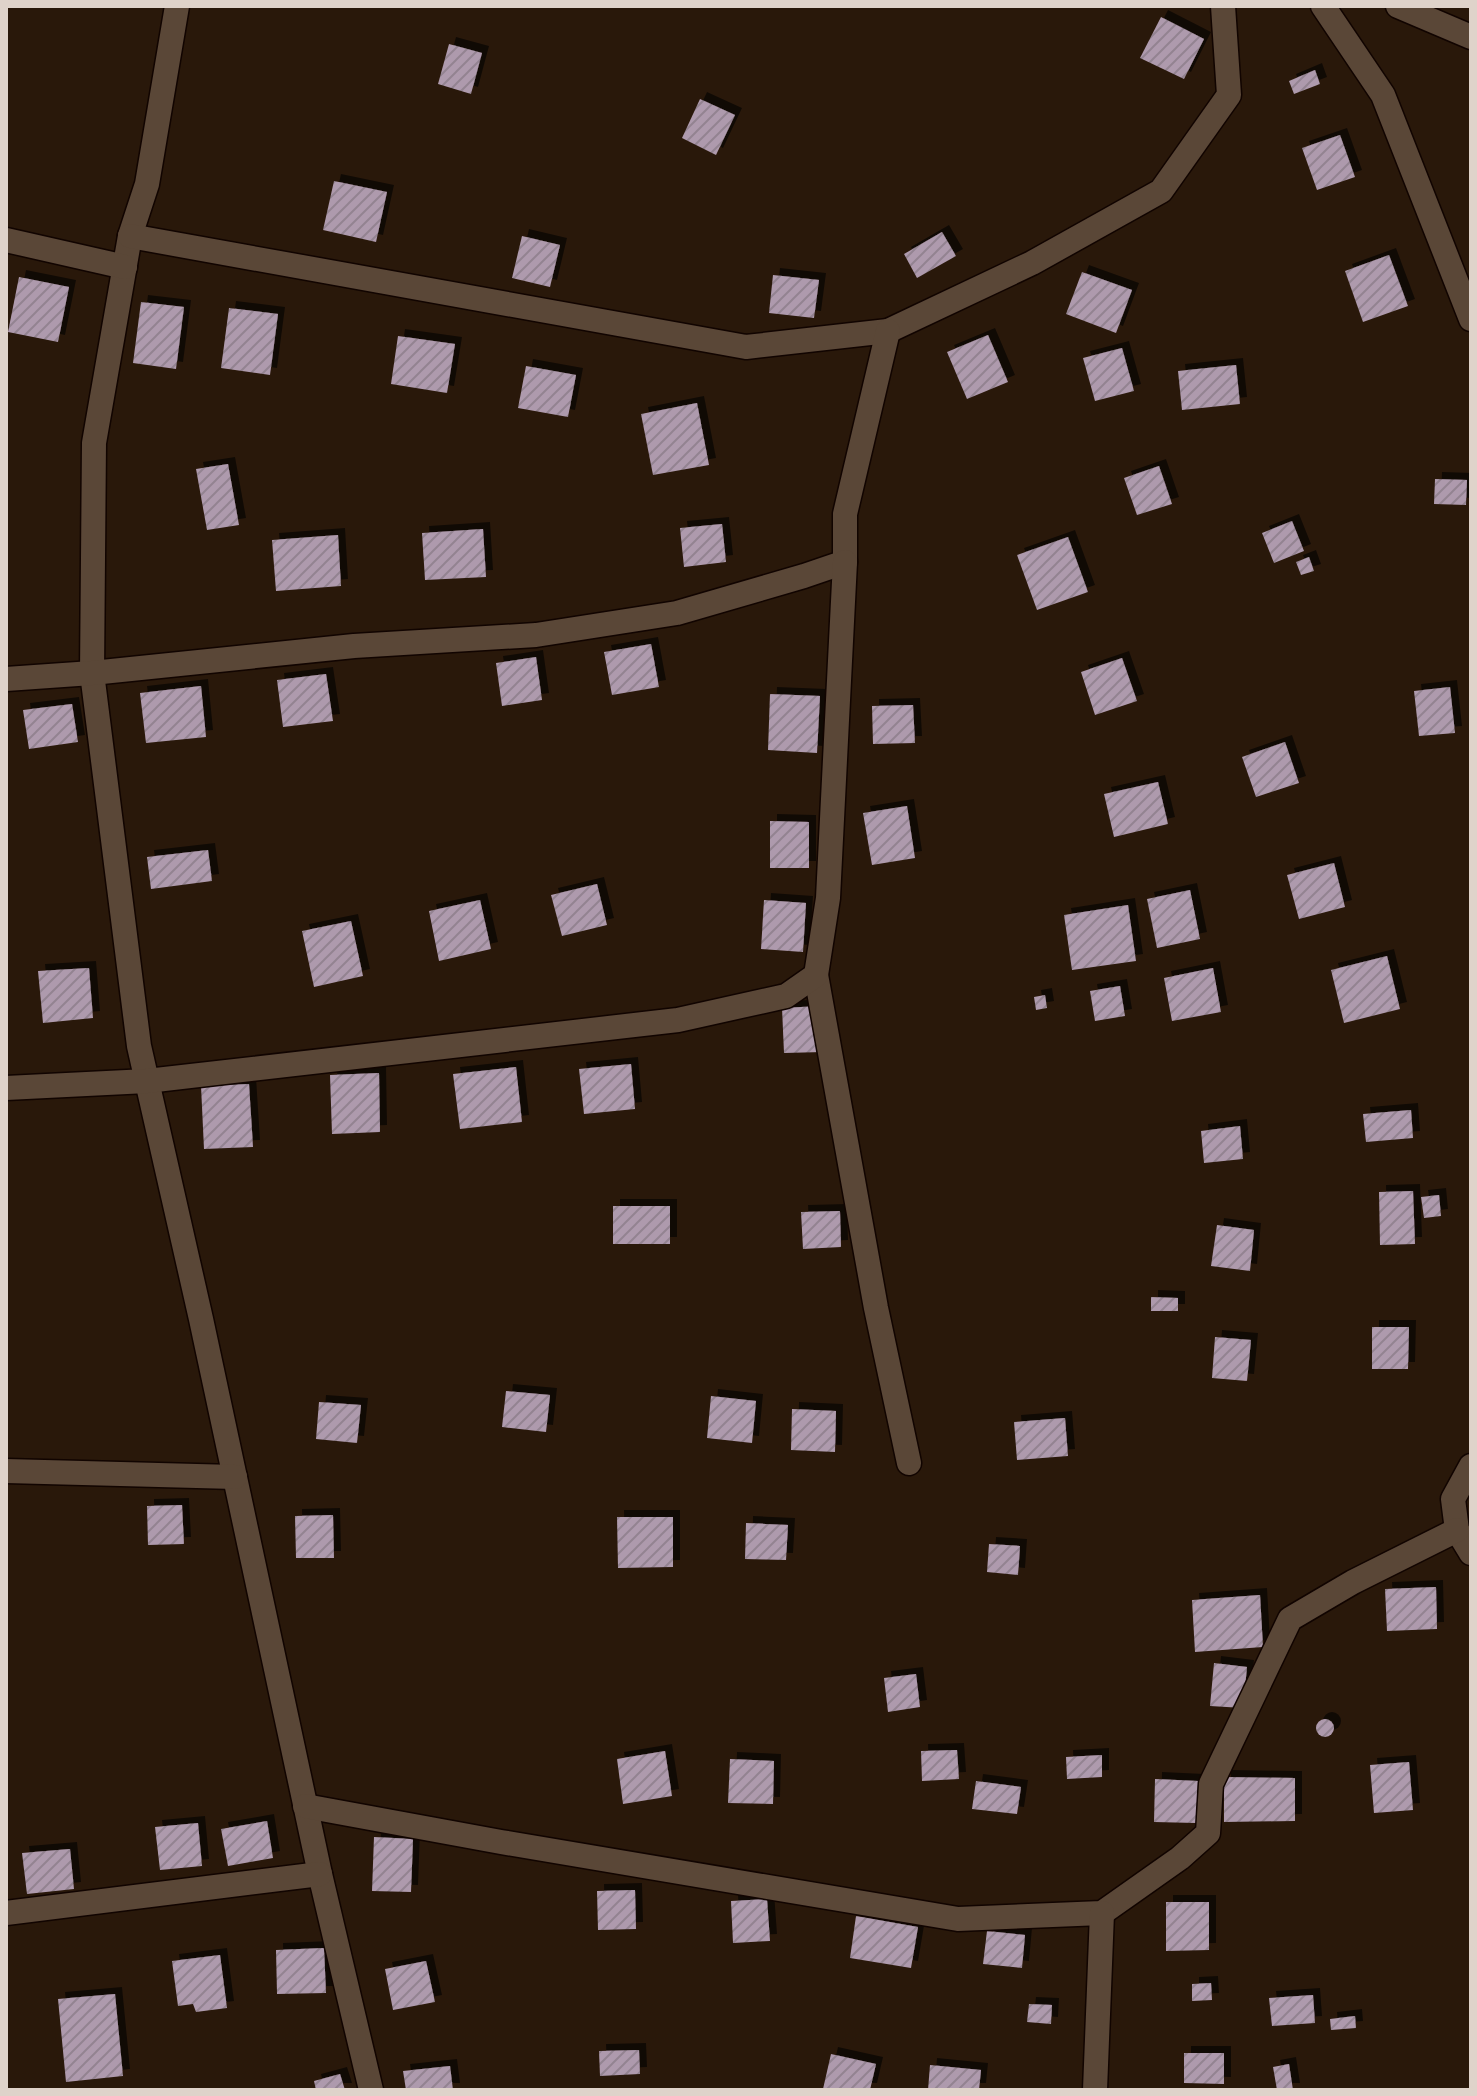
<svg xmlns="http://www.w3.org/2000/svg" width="1477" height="2096" font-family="'DM Sans',sans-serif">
  <defs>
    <pattern id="building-hatch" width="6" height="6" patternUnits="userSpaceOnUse" patternTransform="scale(2)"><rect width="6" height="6" fill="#ae9aad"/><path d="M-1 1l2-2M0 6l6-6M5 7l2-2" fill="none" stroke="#938391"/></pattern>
    <filter id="shadow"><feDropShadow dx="7" dy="-7" stdDeviation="0" flood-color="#0009"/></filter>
  </defs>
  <rect width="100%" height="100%" fill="#29180a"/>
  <g fill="url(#building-hatch)" filter="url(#shadow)">
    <polygon points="1161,17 1204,39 1184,79 1140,58"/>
    <polygon points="449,44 482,53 471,94 438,84"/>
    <polygon points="1315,70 1320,84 1294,94 1289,81"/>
    <polygon points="700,99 735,115 716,155 682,138"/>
    <polygon points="1340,135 1355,177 1317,190 1302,148"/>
    <polygon points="334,181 387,192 376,242 323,230"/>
    <polygon points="942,232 956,256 917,278 904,254"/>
    <polygon points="522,236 560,245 550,287 512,278"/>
    <polygon points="1389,255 1408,306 1363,322 1345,271"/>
    <polygon points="1082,272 1132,290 1116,333 1066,314"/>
    <polygon points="773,275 819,280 814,318 769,313"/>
    <polygon points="19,277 69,287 58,342 8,332"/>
    <polygon points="141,302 184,307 176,369 133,363"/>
    <polygon points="229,308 278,314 270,375 221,368"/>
    <polygon points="988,335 1008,382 967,399 947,352"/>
    <polygon points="398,336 455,344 447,393 391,384"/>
    <polygon points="1122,348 1134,391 1095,401 1083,358"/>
    <polygon points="1236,365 1240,404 1182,410 1178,371"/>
    <polygon points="526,366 576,375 568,417 518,408"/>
    <polygon points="697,403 709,465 653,475 641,414"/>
    <polygon points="228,464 239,525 207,530 196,469"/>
    <polygon points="1159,466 1172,504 1137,515 1124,478"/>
    <polygon points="1435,479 1467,480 1466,505 1434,504"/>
    <polygon points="1292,521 1304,551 1274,563 1262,533"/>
    <polygon points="722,524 726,562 684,567 680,528"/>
    <polygon points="483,529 486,577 425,580 422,533"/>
    <polygon points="338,535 341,586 276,591 272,540"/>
    <polygon points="1068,537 1088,592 1037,610 1017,555"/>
    <polygon points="1309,557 1314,571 1301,575 1296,562"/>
    <polygon points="651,644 659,687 612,695 604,652"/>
    <polygon points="536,657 542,700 502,706 496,663"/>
    <polygon points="1122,658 1137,701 1095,715 1081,672"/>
    <polygon points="326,674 333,721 283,727 277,680"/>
    <polygon points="201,686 206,737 146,743 140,693"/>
    <polygon points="1450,687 1455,733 1419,736 1414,691"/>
    <polygon points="770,694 820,696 817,753 768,750"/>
    <polygon points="72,704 78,742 29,749 23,710"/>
    <polygon points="913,705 915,743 873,744 872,706"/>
    <polygon points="1285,742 1299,783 1256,797 1242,757"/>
    <polygon points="1158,782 1168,824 1114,837 1104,794"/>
    <polygon points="907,806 915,858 872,865 863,813"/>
    <polygon points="770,821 809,822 809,868 770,868"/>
    <polygon points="208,850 212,881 151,889 147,857"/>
    <polygon points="1334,863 1345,907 1299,919 1287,875"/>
    <polygon points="597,884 607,925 562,936 551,895"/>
    <polygon points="1190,890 1200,939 1157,948 1147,899"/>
    <polygon points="480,900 491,949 439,961 429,911"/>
    <polygon points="764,900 806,903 803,952 761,949"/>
    <polygon points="1128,905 1136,961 1072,970 1064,915"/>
    <polygon points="351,921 363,976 314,987 302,931"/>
    <polygon points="1387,956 1400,1009 1344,1023 1331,970"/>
    <polygon points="89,968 93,1018 43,1023 38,971"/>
    <polygon points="1213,968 1221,1012 1172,1021 1164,978"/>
    <polygon points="1120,986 1125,1016 1095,1021 1090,991"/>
    <polygon points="1045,995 1047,1008 1036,1010 1034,997"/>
    <polygon points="821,1006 823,1052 784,1053 782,1008"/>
    <polygon points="631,1064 635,1109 584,1114 579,1069"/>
    <polygon points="516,1067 522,1122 460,1129 453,1074"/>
    <polygon points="379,1073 380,1132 332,1134 330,1075"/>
    <polygon points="249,1084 253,1147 204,1149 201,1086"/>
    <polygon points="1411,1110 1413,1138 1366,1142 1363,1114"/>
    <polygon points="1240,1126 1243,1159 1204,1163 1201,1131"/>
    <polygon points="1413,1191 1415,1244 1380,1245 1379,1192"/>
    <polygon points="1439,1195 1441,1216 1424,1218 1421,1197"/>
    <rect x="613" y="1206" width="57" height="38"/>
    <polygon points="840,1211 841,1247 803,1249 801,1212"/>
    <polygon points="1217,1225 1254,1230 1250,1271 1211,1266"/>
    <polygon points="1151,1297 1178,1298 1178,1311 1151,1311"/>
    <polygon points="1372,1327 1409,1327 1408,1369 1372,1369"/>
    <polygon points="1215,1337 1251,1340 1247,1381 1212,1378"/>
    <polygon points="506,1391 550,1395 546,1432 502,1427"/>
    <polygon points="711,1396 756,1401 752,1443 707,1438"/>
    <polygon points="319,1402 361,1405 357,1443 316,1439"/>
    <polygon points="792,1409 836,1411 835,1452 791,1450"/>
    <polygon points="1065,1418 1068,1456 1017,1460 1014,1422"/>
    <polygon points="182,1505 184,1544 148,1545 147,1506"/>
    <polygon points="333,1515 334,1558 296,1558 295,1516"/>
    <polygon points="617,1517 673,1517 673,1567 618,1568"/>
    <polygon points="746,1523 788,1525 786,1560 745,1559"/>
    <polygon points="989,1544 1020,1546 1018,1575 987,1572"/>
    <polygon points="1436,1587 1437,1629 1387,1631 1385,1589"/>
    <polygon points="1260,1595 1263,1647 1195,1652 1192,1600"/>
    <polygon points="1214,1663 1247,1667 1243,1708 1210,1706"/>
    <polygon points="916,1674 920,1707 888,1712 884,1678"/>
    <circle cx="1325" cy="1728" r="9"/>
    <polygon points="957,1750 959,1779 922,1781 921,1751"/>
    <polygon points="665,1751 672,1796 623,1804 617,1759"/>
    <polygon points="1102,1755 1102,1777 1067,1779 1066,1757"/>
    <polygon points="730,1759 774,1761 773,1804 728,1803"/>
    <polygon points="1409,1762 1413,1810 1374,1813 1370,1765"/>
    <polygon points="1224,1777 1295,1778 1295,1821 1224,1822"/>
    <polygon points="1155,1779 1198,1781 1196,1823 1154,1822"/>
    <polygon points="976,1781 1021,1787 1017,1814 972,1809"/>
    <polygon points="267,1821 273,1858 228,1866 221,1829"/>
    <polygon points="198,1823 202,1866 160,1870 155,1827"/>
    <polygon points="374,1837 413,1839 411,1892 372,1891"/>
    <polygon points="70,1849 74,1889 27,1894 22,1853"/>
    <polygon points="635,1890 636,1929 598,1930 597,1891"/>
    <polygon points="767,1899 770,1941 733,1943 731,1901"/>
    <polygon points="1166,1902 1209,1902 1209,1950 1166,1951"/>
    <polygon points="856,1916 918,1927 911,1968 850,1958"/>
    <polygon points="987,1931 1025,1935 1022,1968 983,1964"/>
    <polygon points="324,1948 326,1993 277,1994 276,1950"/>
    <polygon points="220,1955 227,2008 196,2012 193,2004 178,2006 172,1961"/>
    <polygon points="426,1961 435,2002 393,2010 385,1969"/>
    <polygon points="1211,1983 1212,2000 1192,2001 1192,1984"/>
    <polygon points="115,1994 123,2076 66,2082 58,1999"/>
    <polygon points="1313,1995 1315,2023 1272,2026 1269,1998"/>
    <polygon points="1029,2004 1052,2005 1051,2024 1027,2022"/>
    <polygon points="1355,2016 1356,2028 1331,2030 1330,2019"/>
    <polygon points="639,2050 640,2074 600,2076 599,2051"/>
    <polygon points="1184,2053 1224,2053 1224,2084 1184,2083"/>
    <polygon points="831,2054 876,2064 870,2090 823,2089"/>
    <polygon points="1289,2064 1293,2090 1277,2090 1273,2067"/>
    <polygon points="930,2065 981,2070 979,2090 928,2090"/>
    <polygon points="450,2066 453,2090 406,2090 403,2071"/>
    <polygon points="340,2074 345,2090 316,2090 314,2081"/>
  </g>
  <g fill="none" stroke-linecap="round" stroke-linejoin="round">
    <g stroke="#110400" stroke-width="27">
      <g id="street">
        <polyline points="177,6 147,184 130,236 94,443 92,673 139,1046 201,1319 320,1874 371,2090"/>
        <polyline points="1323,6 1383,95 1471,319"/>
        <polyline points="130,236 746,347 888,331 1032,263 1161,191 1229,95 1223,6"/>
        <polyline points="6,240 125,267"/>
        <polyline points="6,679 92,673 354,646 536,635 677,613 804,576 845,562 845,514 888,331"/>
        <polyline points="816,975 876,1308 909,1463"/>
        <polyline points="6,1088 147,1081 678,1020 786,996 816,975 828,898 845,562"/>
        <polyline points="1471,1466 1453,1499 1457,1530 1471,1553"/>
        <polyline points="6,1471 235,1477"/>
        <polyline points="305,1806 501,1842 958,1919 1102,1913 1180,1858 1208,1833 1211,1784 1290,1619 1353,1582 1457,1530"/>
        <polyline points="6,1913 320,1874"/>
        <polyline points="1095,2090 1102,1913"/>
      </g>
    </g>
    <g stroke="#110400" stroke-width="27">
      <polyline id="secondary" points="1398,6 1471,37"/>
    </g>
    <use href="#street" stroke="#5a4737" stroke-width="24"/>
    <use href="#secondary" stroke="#5a4737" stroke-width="24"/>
  </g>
  <rect width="1477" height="2096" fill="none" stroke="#dfd3ca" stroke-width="16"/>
</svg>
